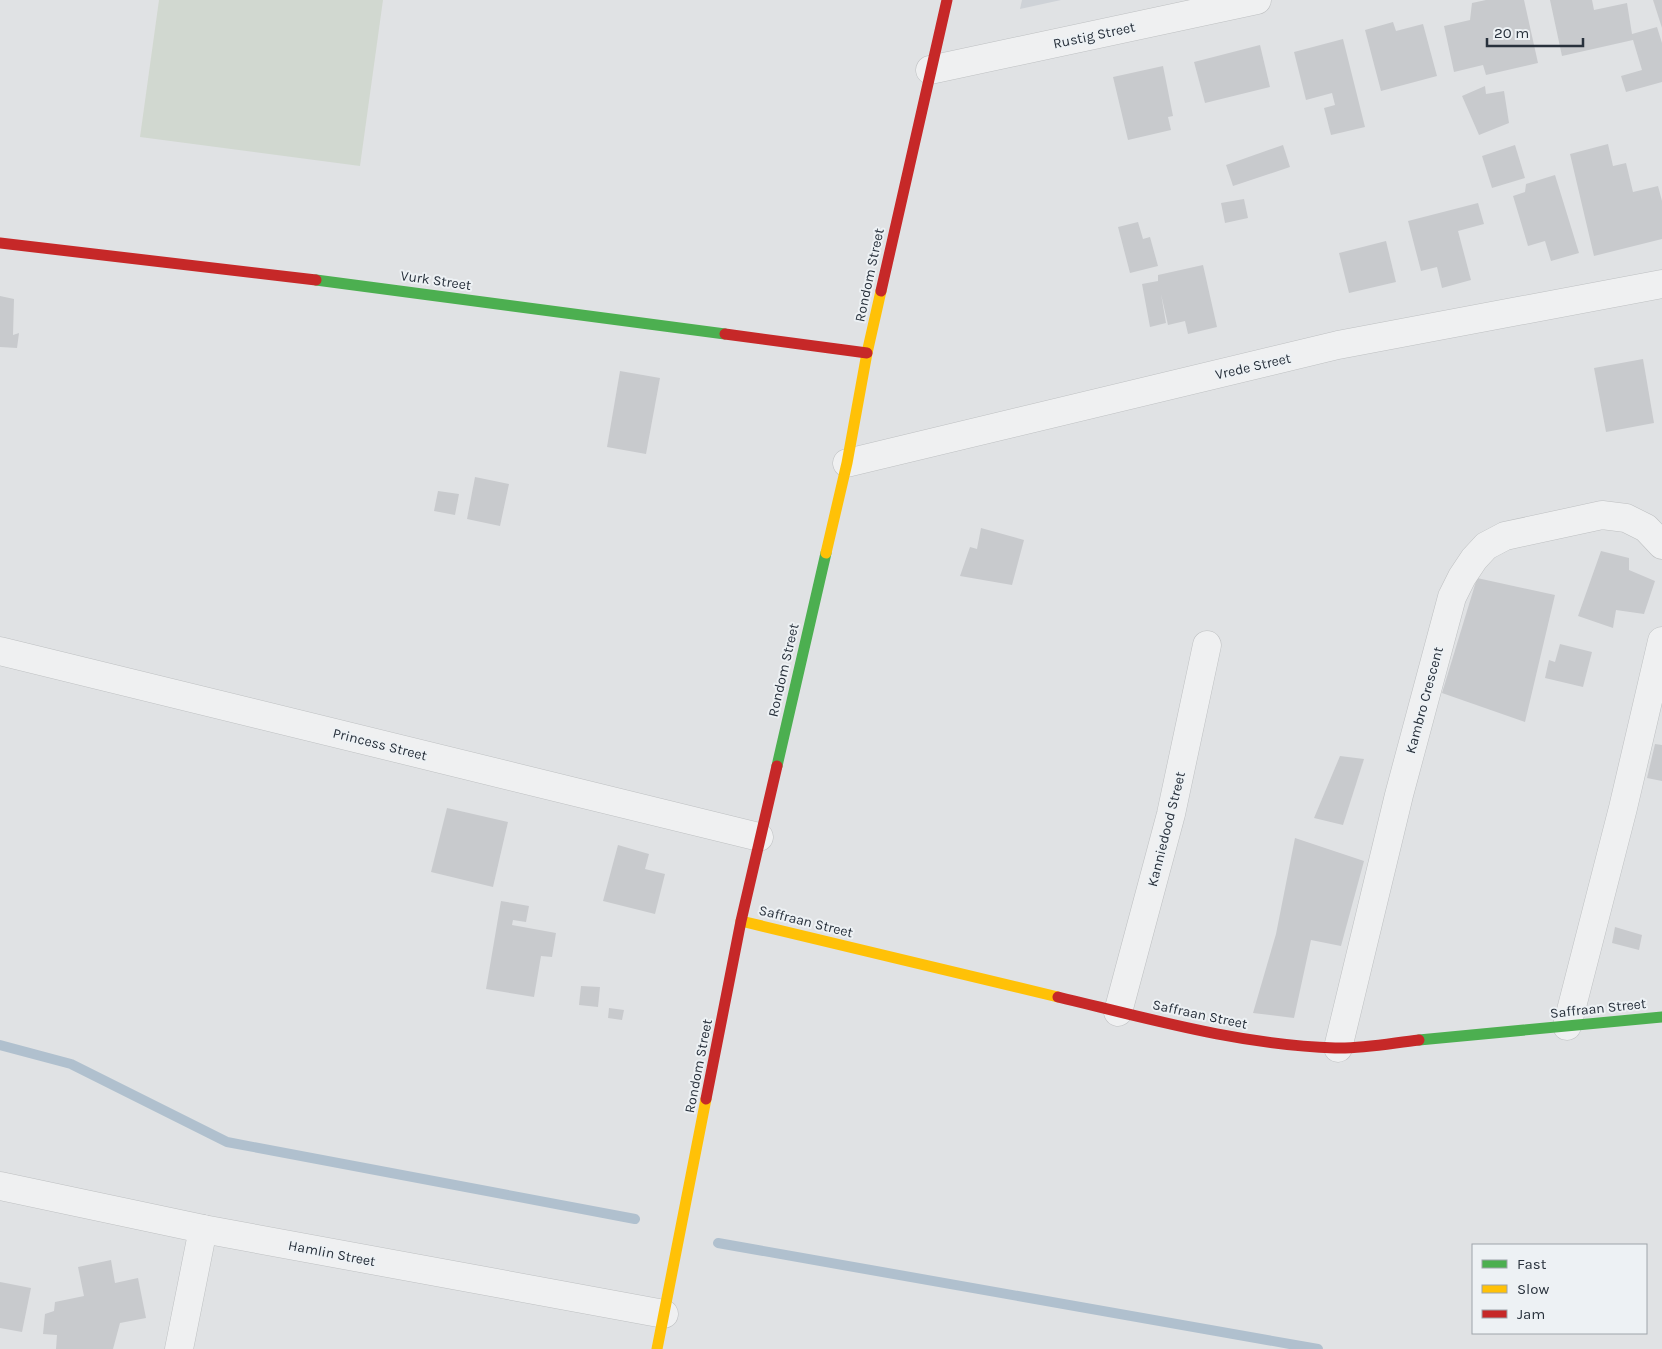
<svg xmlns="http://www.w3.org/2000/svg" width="1662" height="1349" font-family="Karla,sans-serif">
  <rect width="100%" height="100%" fill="#e0e2e4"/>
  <polygon fill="#ced2d7" points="1022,0 1061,0 1020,9"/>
  <polygon fill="#d1d8d0" points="159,0 383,0 360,166 140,137"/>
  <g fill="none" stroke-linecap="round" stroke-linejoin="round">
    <g stroke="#b0c0ce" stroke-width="10">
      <polyline points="0,1045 71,1064 227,1142 635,1219"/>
      <polyline points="718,1243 1318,1349"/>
    </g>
  </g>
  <g fill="#c8cacd">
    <polygon points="1486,0 1524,0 1538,63 1486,75 1483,65 1454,72 1444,26 1470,20 1472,3"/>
    <polygon points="1550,0 1592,0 1594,10 1627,3 1632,34 1657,27 1662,43 1662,82 1626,92 1621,76 1642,70 1633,40 1562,56"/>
    <polygon points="1653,0 1662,0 1662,28"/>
    <polygon points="1393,22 1396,31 1423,24 1437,76 1381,91 1365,30"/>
    <polygon points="1343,39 1365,127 1331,135 1324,108 1335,105 1332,93 1306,100 1294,52"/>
    <polygon points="1260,45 1270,87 1205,103 1194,62"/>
    <polygon points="1163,66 1173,116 1168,117 1171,130 1128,140 1113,77"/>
    <polygon points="1485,86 1486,94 1504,91 1509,123 1479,135 1462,96"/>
    <polygon points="1608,144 1613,166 1626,163 1633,192 1658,186 1662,201 1662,239 1594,256 1570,154"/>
    <polygon points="1283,145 1290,167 1233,186 1226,165"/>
    <polygon points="1515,145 1525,178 1492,188 1482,156"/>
    <polygon points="1555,175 1579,253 1551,261 1545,241 1528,246 1513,196 1525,192 1526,184"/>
    <polygon points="1244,199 1248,218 1225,223 1221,203"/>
    <polygon points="1478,203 1484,224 1458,231 1471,280 1442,288 1437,267 1421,271 1408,221"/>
    <polygon points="1138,222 1143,239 1150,237 1158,266 1130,273 1118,227"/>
    <polygon points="1386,241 1396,282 1349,293 1339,253"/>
    <polygon points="1203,265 1217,327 1188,334 1185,321 1168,325 1161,294 1166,323 1150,327 1142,284 1158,281 1158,275"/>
    <polygon points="0,296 14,299 13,335 19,333 17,348 0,347"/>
    <polygon points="1643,359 1654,423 1606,432 1594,368"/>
    <polygon points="620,371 660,378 646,454 607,447"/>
    <polygon points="475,477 509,484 500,526 467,519"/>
    <polygon points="438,491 459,494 455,515 434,511"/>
    <polygon points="981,528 1024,540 1012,585 960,576 970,547 977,549"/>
    <polygon points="1601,551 1629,558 1629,570 1655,581 1644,614 1616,610 1613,628 1578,616"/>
    <polygon points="1477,578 1555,595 1525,722 1442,693"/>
    <polygon points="1560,644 1592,652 1583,687 1545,678 1549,660 1555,662"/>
    <polygon points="1655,744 1662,745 1662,781 1647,778"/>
    <polygon points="1340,756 1364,759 1343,825 1314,818"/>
    <polygon points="447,808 508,822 493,887 431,872"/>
    <polygon points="1295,838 1364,861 1341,946 1311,940 1294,1018 1253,1013 1276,934"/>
    <polygon points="618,845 649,854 645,869 665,874 655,914 603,901"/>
    <polygon points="501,901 529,906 526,922 513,920 512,925 556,933 552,957 541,956 534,997 486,989"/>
    <polygon points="1615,927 1642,935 1639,950 1612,943"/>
    <polygon points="581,986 600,987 598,1007 579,1005"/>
    <polygon points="609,1008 624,1010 622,1020 608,1018"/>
    <polygon points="111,1260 115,1283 138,1278 146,1318 120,1323 113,1349 56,1349 57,1335 43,1334 45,1314 54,1311 55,1302 84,1296 78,1267"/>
    <polygon points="0,1282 31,1288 22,1332 0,1328"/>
  </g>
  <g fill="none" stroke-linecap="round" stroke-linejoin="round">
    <g stroke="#bec0c2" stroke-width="29">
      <g id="street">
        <polyline points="930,70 1257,0"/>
        <polyline points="847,463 1338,345 1662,284"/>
        <polyline points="0,651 759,837"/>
        <polyline points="1118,1012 1171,814 1207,645"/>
        <polyline points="1567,1026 1623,808 1662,641"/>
        <polyline points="1338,1048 1399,795 1452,597 1462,577 1474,559 1486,546 1505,536 1602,515 1626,518 1646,528 1662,545"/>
        <polyline points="0,1186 203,1229 664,1314"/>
        <polyline points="179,1349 203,1229"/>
      </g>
    </g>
    <use href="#street" stroke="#eff0f1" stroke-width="28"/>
    <g stroke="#4caf50" stroke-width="11">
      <polyline points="316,280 725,334"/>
      <polyline points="777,766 826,553"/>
      <polyline points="1419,1040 1662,1017"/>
    </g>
    <g stroke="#ffc107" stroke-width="11">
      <polyline points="826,553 847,463 867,353 881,291"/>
      <polyline points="741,921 1058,997"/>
      <polyline points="657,1349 706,1099"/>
    </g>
    <g stroke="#c62828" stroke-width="11">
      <polyline points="0,243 316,280"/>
      <polyline points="881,291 947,0"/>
      <polyline points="725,334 867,353"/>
      <path d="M1058,997C1150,1019 1241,1045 1335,1048C1363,1049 1392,1043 1419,1040"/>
      <polyline points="706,1099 741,921 777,766"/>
    </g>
  </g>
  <g text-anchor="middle" stroke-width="4" stroke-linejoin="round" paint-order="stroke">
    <g font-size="14" fill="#28313c" stroke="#edf1f4">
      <text transform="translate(1094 35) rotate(-12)" y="5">Rustig Street</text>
      <text transform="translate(869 275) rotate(-78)" y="5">Rondom Street</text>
      <text transform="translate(436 280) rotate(8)" y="5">Vurk Street</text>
      <text transform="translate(1253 366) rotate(-13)" y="5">Vrede Street</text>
      <text transform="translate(783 670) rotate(-77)" y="5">Rondom Street</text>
      <text transform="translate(1424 700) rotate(-75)" y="5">Kambro Crescent</text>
      <text transform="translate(380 744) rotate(14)" y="5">Princess Street</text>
      <text transform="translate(1166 829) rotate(-76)" y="5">Kanniedood Street</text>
      <text transform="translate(806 921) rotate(14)" y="5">Saffraan Street</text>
      <text transform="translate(1598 1008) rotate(-6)" y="5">Saffraan Street</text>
      <text transform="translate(1200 1014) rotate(12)" y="5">Saffraan Street</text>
      <text transform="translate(698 1066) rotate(-79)" y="5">Rondom Street</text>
      <text transform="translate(332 1253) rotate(11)" y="5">Hamlin Street</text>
    </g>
  </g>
  <rect x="1472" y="1244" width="175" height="90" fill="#edf1f4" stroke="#9ea4aa"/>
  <rect x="1482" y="1260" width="25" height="8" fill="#4caf50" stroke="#9ea4aa"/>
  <text x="1517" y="1269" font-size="15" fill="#28313c">Fast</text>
  <rect x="1482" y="1285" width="25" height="8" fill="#ffc107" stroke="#9ea4aa"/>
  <text x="1517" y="1294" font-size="15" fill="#28313c">Slow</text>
  <rect x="1482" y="1310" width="25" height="8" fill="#c62828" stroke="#9ea4aa"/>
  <text x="1517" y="1319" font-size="15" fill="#28313c">Jam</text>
  <path d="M1487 38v8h96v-8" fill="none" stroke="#28313c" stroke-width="2.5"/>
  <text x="1494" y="38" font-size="15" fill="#28313c" stroke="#edf1f4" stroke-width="4" paint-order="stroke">20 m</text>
</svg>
